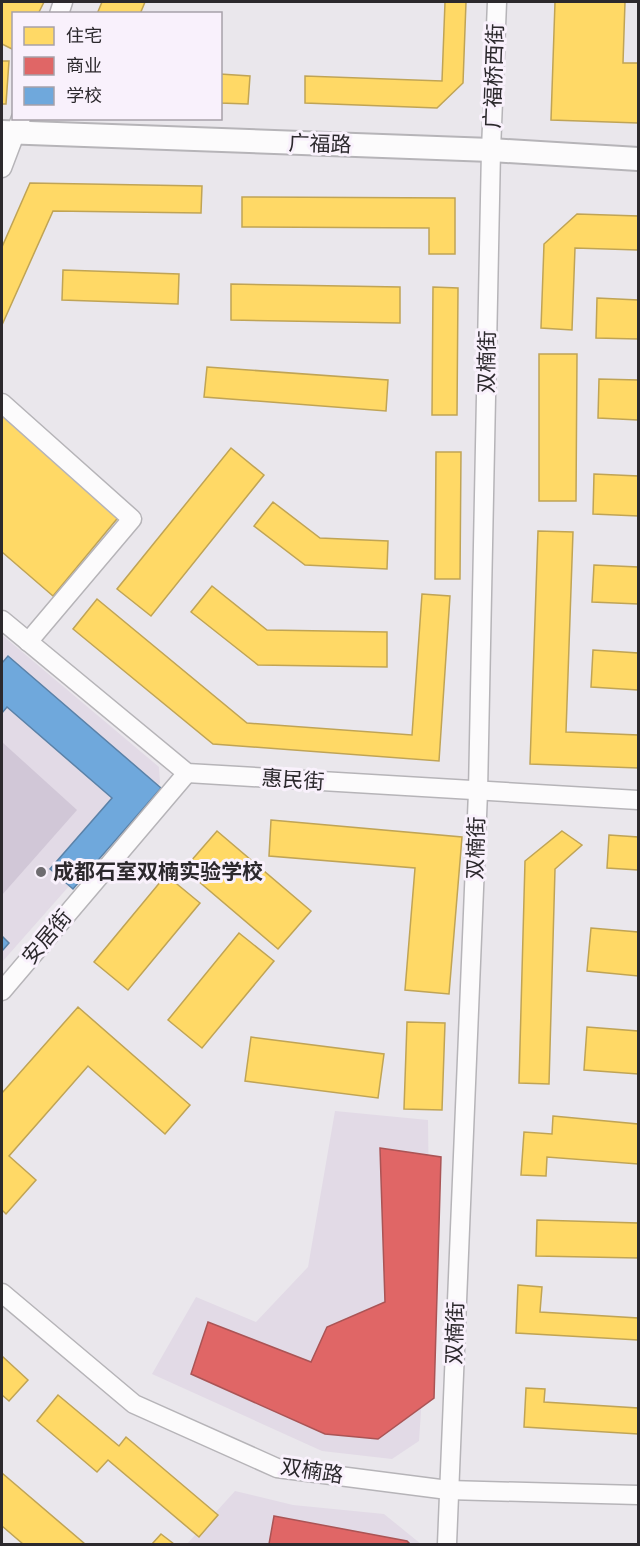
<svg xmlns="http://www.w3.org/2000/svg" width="640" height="1546" font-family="Helvetica,'Noto Sans SC',sans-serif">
  <rect width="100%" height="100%" fill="#eae7ec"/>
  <g fill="#e2dae6">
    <polygon points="2,635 159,767 160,783 2,962"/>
    <polygon points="335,1111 428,1120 430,1278 419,1441 392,1459 322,1451 152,1374 196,1297 256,1322 308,1267"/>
    <polygon points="235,1491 293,1505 384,1514 421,1544 187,1544"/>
  </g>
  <polygon fill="#d1c7d7" points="2,742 77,810 2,895"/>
  <g fill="#ffd966" stroke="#c0a455" stroke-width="1.5">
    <polygon points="2,2 44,2 38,14 14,14 14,50 2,44"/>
    <polygon points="102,2 145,2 140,14 97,14"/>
    <polygon points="445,2 466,2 463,83 437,108 305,103 305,76 442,81"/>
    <polygon points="555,2 625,2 623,63 638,63 638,123 551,120"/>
    <polygon points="2,61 9,61 6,104 2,104"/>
    <polygon points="220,74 250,76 248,104 220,103"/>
    <polygon points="30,183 202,186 201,213 53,211 2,325 2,247"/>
    <polygon points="242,197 455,198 455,254 429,254 429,228 242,227"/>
    <polygon points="577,214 638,216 638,250 575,248 572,330 541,328 544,244"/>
    <polygon points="63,270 179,274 178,304 62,300"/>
    <polygon points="231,284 400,287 400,323 231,320"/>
    <polygon points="433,287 458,288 457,415 432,415"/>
    <polygon points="597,298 638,300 638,339 596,338"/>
    <polygon points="539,354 577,354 576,501 539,501"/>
    <polygon points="207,367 388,380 386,411 204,397"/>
    <polygon points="599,379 638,380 638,420 598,418"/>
    <polygon points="2,410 121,514 53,596 2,552"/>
    <polygon points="231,448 264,475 151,616 117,589"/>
    <polygon points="436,452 461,452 460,579 435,579"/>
    <polygon points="594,474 638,476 638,516 593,514"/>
    <polygon points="273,502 320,538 388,541 387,569 305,565 254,526"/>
    <polygon points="538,531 573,532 566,732 638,735 638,768 530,764"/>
    <polygon points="594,565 638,567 638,604 592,602"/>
    <polygon points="212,586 267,630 387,632 387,667 258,665 191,612"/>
    <polygon points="422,594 450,596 439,761 213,744 73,629 97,599 247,723 412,735"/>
    <polygon points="593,650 638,653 638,690 591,687"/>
    <polygon points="271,820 462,837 449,994 405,990 415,868 269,856"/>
    <polygon points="217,831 311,911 278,949 184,869"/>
    <polygon points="562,831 582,845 555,869 549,1084 519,1083 525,861"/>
    <polygon points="609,835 638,837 638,870 607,868"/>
    <polygon points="166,875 200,903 128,990 94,962"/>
    <polygon points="591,928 638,932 638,976 587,971"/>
    <polygon points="239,933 274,961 202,1048 168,1020"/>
    <polygon points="78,1007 190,1105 165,1134 88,1066 9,1156 36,1180 6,1214 2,1210 2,1093"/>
    <polygon points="407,1022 445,1023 442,1110 404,1109"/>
    <polygon points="587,1027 638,1031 638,1074 584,1070"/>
    <polygon points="251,1037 384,1054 378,1098 245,1081"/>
    <polygon points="553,1116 638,1124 638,1164 547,1157 546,1176 521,1175 524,1132 552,1134"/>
    <polygon points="537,1220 638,1223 638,1258 536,1256"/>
    <polygon points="518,1285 542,1287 540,1312 638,1318 638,1340 516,1333"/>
    <polygon points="2,1356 28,1380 9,1401 2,1395"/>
    <polygon points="526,1388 545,1389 544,1402 638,1408 638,1434 524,1427"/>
    <polygon points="58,1395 119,1446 126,1437 218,1515 199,1537 108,1460 97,1472 37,1421"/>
    <polygon points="2,1473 85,1544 23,1544 2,1526"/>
    <polygon points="161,1534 174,1544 152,1544"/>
  </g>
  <g fill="#e06666" stroke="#aa5455" stroke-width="1.5">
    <polygon points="380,1148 441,1157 434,1398 378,1439 325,1434 191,1374 208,1322 311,1362 327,1327 385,1302"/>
    <polygon points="274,1516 407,1541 410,1544 269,1544"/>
  </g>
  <g fill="#6fa8dc" stroke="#5b82a8" stroke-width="1.5">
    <polygon points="8,656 161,788 73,889 50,869 112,798 7,707 2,713 2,663"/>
    <polygon points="2,936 9,943 2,951"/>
  </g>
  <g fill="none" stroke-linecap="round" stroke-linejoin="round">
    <g stroke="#b6b4b8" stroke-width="21">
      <g id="minor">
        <polyline points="59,14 63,2"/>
        <polyline points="2,168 21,118"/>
        <polyline points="2,403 132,519 28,642"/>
        <polyline points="2,620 187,773 638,800"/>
        <polyline points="2,991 187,773"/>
        <polyline points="2,1293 134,1404 277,1468 448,1490 638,1495"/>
        <polyline points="447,1544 478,792 491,150 497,2"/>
      </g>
    </g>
    <g stroke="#b6b4b8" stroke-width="26">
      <polyline id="tertiary" points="2,132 491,150 638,159"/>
    </g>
    <use href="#minor" stroke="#fcfbfc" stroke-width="18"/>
    <use href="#tertiary" stroke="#fcfbfc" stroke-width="22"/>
  </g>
  <circle fill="#6e6c70" stroke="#f9f1fc" stroke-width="2" cx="41" cy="872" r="6"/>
  <g text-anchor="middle" stroke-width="6" stroke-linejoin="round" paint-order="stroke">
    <g font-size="21" fill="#2c292d" stroke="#f9f1fc">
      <text transform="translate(494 76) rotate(-88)" y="7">广福桥西街</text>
      <text transform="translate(320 144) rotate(2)" y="7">广福路</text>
      <text transform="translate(487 362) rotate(-89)" y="7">双楠街</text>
      <text transform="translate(293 780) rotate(4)" y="7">惠民街</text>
      <text transform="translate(476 848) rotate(-88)" y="7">双楠街</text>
      <text transform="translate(47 937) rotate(-50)" y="7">安居街</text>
      <text transform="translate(455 1333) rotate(-88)" y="7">双楠街</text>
      <text transform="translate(312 1471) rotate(9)" y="7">双楠路</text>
    </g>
    <g font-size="21" font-weight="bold" fill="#2c292d" stroke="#f9f1fc" text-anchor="start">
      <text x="53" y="879">成都石室双楠实验学校</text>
    </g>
  </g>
  <rect width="640" height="1546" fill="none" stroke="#2c292d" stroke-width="6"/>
  <rect x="12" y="12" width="210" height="108" fill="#f9f1fc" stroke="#a7a1a9" stroke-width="1.5"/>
  <rect x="24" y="27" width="30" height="18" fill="#ffd966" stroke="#a7a1a9" stroke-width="1.5"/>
  <text x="66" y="42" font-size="18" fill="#2c292d">住宅</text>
  <rect x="24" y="57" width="30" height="18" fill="#e06666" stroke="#a7a1a9" stroke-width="1.5"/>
  <text x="66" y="72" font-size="18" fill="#2c292d">商业</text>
  <rect x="24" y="87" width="30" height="18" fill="#6fa8dc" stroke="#a7a1a9" stroke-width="1.5"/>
  <text x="66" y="102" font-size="18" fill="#2c292d">学校</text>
</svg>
